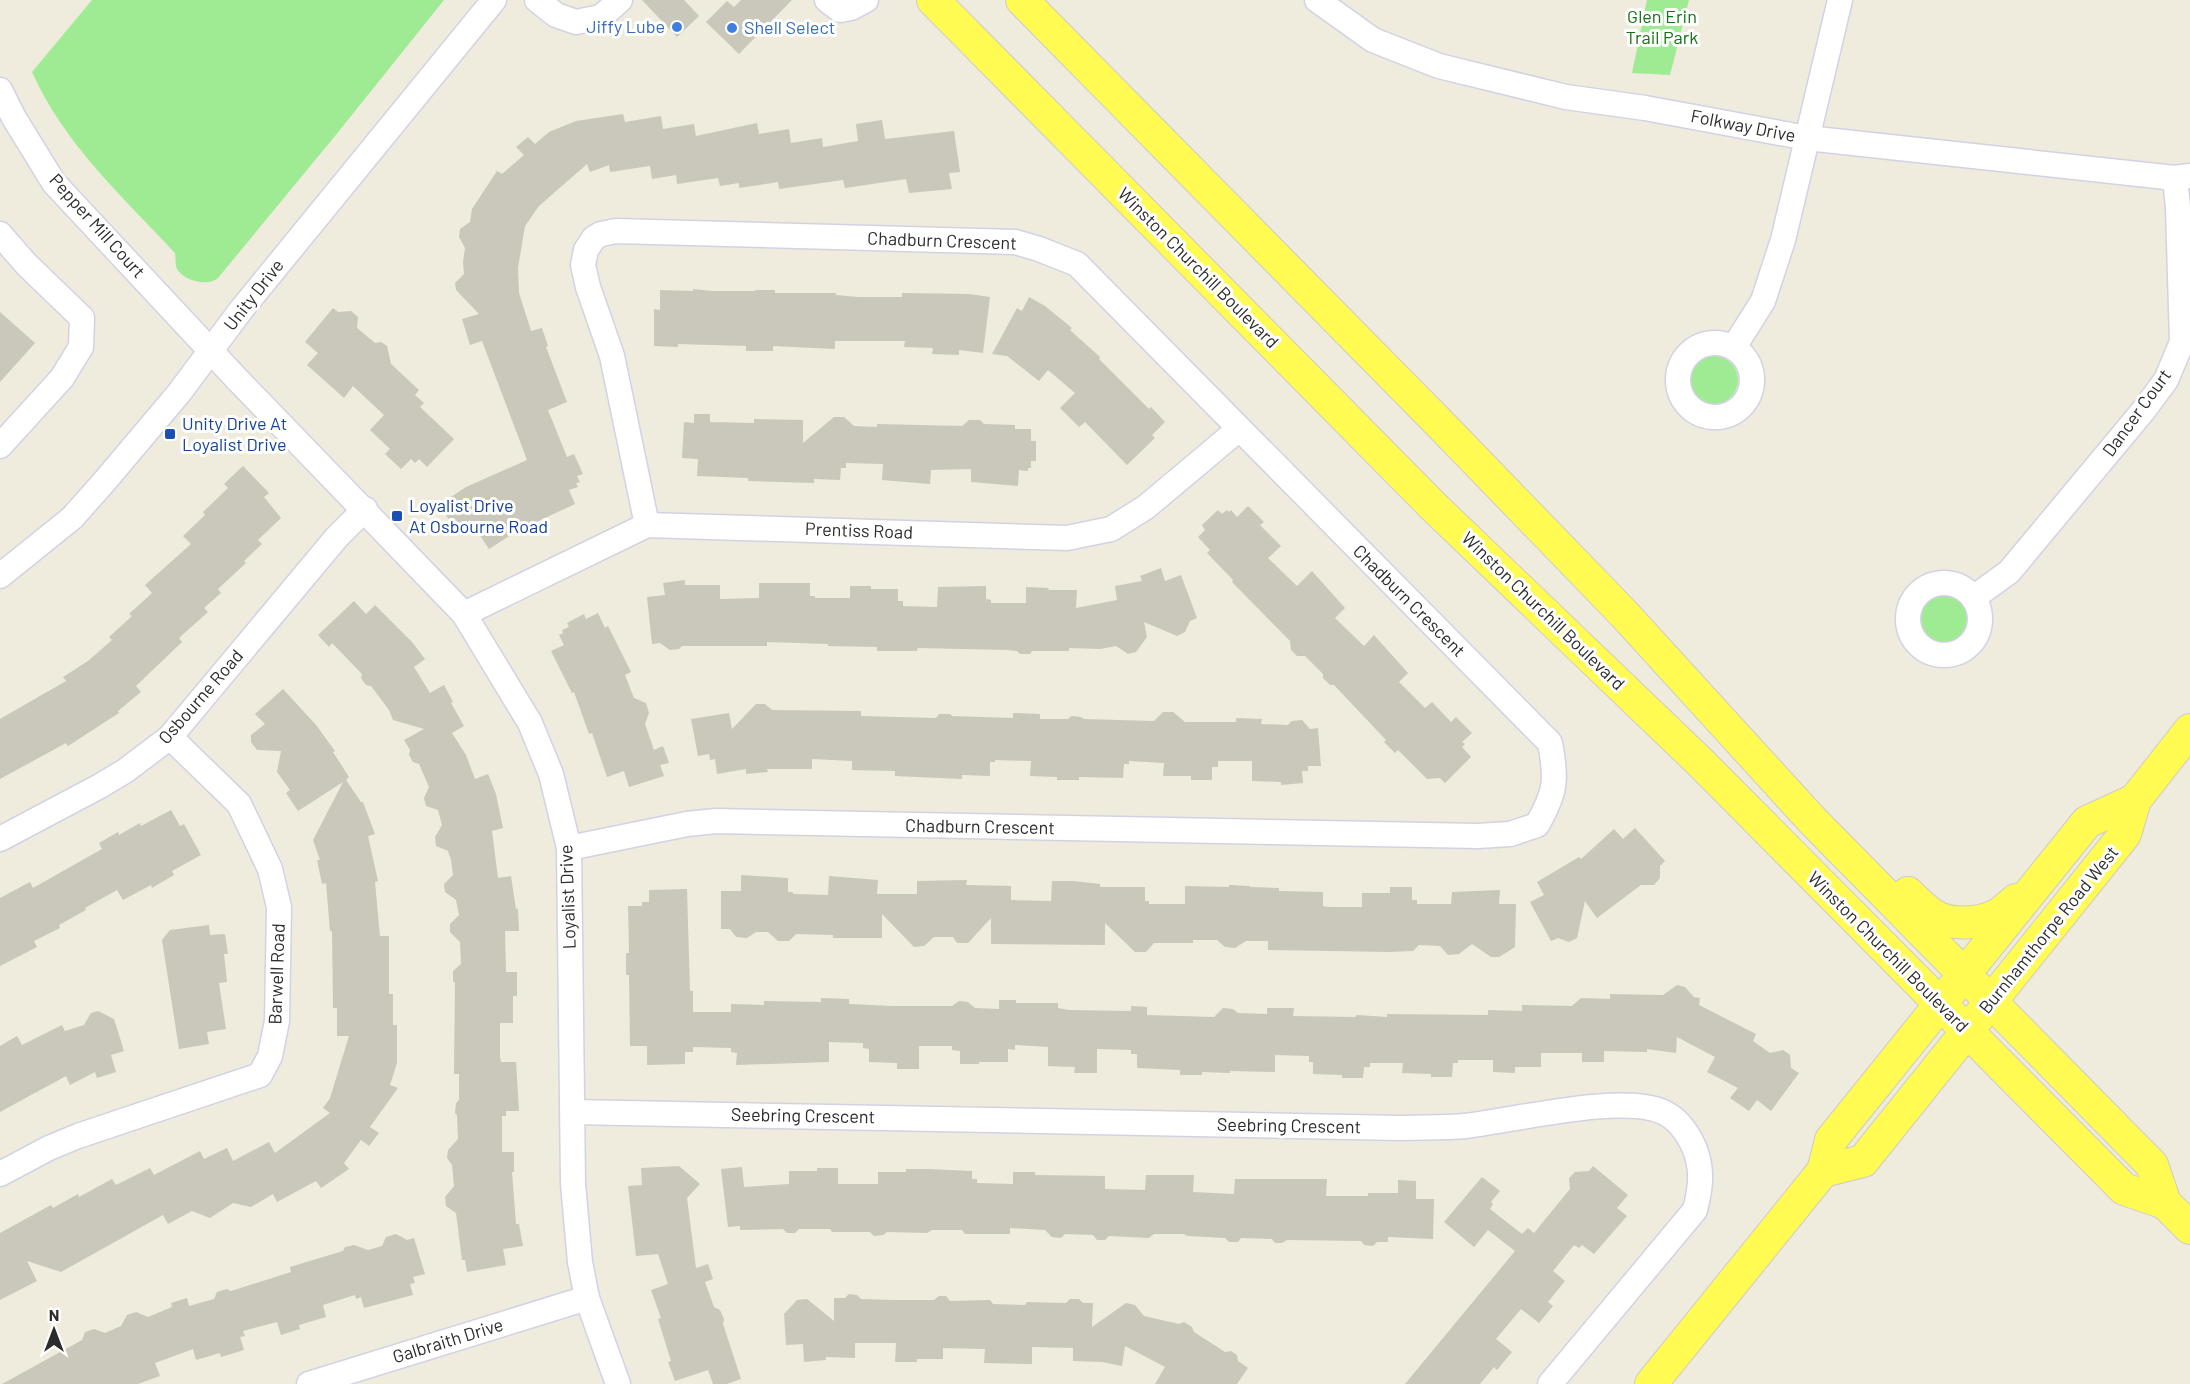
<svg xmlns="http://www.w3.org/2000/svg" width="2190" height="1384" font-family="Barlow,sans-serif">
  <rect width="100%" height="100%" fill="#efebdd"/>
  <g fill="#9feb94">
    <path d="M92,0H444L335,136L218,278C208,287 184,281 177,269C175,265 176,258 175,253C123,197 64,144 32,72Z"/>
    <polygon points="1647,0 1689,0 1670,75 1632,73"/>
    <circle cx="1714" cy="380" r="24"/>
    <circle cx="1943" cy="619" r="24"/>
  </g>
  <g fill="#cac8bb">
    <polygon points="642,0 684,0 699,16 677,37"/>
    <polygon points="741,0 792,0 739,54 706,22 727,1 734,7"/>
    <polygon points="623,114 625,122 661,116 663,129 694,124 696,136 757,123 759,134 789,129 791,143 822,138 823,147 858,141 856,124 882,120 885,139 954,131 960,172 949,173 952,189 909,193 906,179 845,188 843,180 779,189 778,182 739,188 739,183 720,186 718,178 677,184 676,175 652,179 650,166 610,172 609,165 590,172 587,164 539,206 525,226 518,268 519,293 531,331 542,328 548,346 546,347 567,402 548,410 567,457 574,454 583,474 577,476 580,482 576,483 578,487 569,490 575,504 517,531 489,549 470,520 456,530 439,505 466,487 527,460 482,341 470,345 462,319 479,314 456,290 455,283 464,274 463,262 465,248 459,237 460,229 470,222 472,209 497,171 502,174 524,155 516,147 528,137 535,144 549,132 576,121"/>
    <polygon points="693,289 712,291 755,291 755,290 775,290 775,293 836,293 836,295 857,297 902,297 902,293 969,294 990,297 983,353 959,350 959,355 932,354 933,348 904,347 905,341 835,341 835,349 773,346 773,351 746,351 746,346 678,344 678,347 654,346 654,309 660,310 660,290 693,291"/>
    <polygon points="1029,297 1045,306 1072,328 1070,330 1100,357 1099,359 1149,409 1151,407 1165,422 1152,435 1155,438 1127,465 1085,422 1079,427 1060,408 1075,393 1048,370 1039,381 1007,356 992,354 1017,308 1022,311"/>
    <polygon points="333,308 338,312 351,311 358,317 357,328 375,343 381,342 387,346 391,364 419,390 415,395 424,403 420,407 454,439 427,467 419,459 415,463 411,459 401,469 385,454 390,449 370,430 384,415 353,386 344,398 307,365 318,353 305,342"/>
    <polygon points="0,312 35,343 0,382"/>
    <polygon points="694,414 710,414 710,422 754,423 754,419 803,420 803,443 834,417 844,417 854,426 877,427 877,424 962,426 969,420 980,420 984,424 1015,425 1015,429 1031,429 1031,441 1036,441 1036,461 1031,461 1031,468 1028,468 1028,471 1019,470 1018,486 971,482 971,469 931,470 930,484 882,480 883,464 846,463 846,468 841,468 840,480 814,479 814,483 748,481 748,478 697,476 698,459 682,458 684,422 694,423"/>
    <polygon points="243,466 269,493 264,497 281,518 258,540 262,544 244,561 246,563 218,589 221,593 204,608 208,612 179,638 182,642 136,686 141,692 118,711 119,713 68,746 66,743 0,779 0,719 66,681 63,677 88,661 112,640 109,637 132,616 129,614 152,593 145,585 191,544 183,536 205,515 203,512 228,488 224,484"/>
    <polygon points="1248,506 1264,522 1260,525 1281,546 1268,558 1297,586 1312,571 1345,608 1335,618 1364,646 1374,635 1408,673 1399,682 1425,708 1432,702 1451,722 1456,717 1472,733 1462,742 1465,744 1462,747 1471,757 1445,783 1440,778 1427,779 1398,750 1395,753 1384,742 1386,740 1334,685 1330,685 1323,678 1323,674 1305,656 1297,656 1291,650 1290,641 1232,582 1233,580 1207,553 1210,550 1198,537 1205,530 1202,525 1218,510 1222,514 1227,510 1229,512 1231,510 1237,517"/>
    <polygon points="1161,568 1165,581 1181,575 1197,618 1190,621 1185,632 1177,636 1144,622 1147,637 1136,652 1128,654 1116,646 1100,649 1069,648 1069,651 1032,651 1030,654 1020,654 1017,651 1008,650 918,648 917,651 877,651 877,647 828,646 828,644 767,642 767,646 682,646 679,649 670,650 660,643 652,644 647,597 665,595 663,583 685,580 685,585 720,585 720,599 759,598 759,583 810,583 810,596 815,596 815,598 850,598 850,586 871,586 871,589 898,589 898,601 903,601 903,606 937,607 938,587 986,586 986,599 991,600 991,603 1026,603 1026,587 1049,588 1048,590 1077,590 1076,608 1117,600 1115,586 1142,581 1140,576"/>
    <polygon points="354,601 366,614 375,605 412,642 425,659 414,667 430,693 444,685 453,702 451,703 464,726 452,733 466,755 475,779 488,774 496,794 503,828 492,831 498,878 511,876 516,909 518,909 519,931 505,931 506,972 517,972 517,996 513,996 513,1023 500,1023 500,1057 501,1062 516,1062 519,1111 506,1111 506,1116 502,1116 502,1152 514,1152 514,1172 512,1172 516,1224 519,1224 523,1246 503,1249 506,1265 467,1272 465,1260 462,1260 456,1213 446,1206 445,1197 454,1186 452,1165 447,1158 448,1150 458,1139 457,1115 455,1113 456,1103 459,1100 459,1074 454,1074 455,983 453,981 453,971 461,964 460,942 450,932 450,924 459,915 456,900 445,892 444,884 453,875 451,860 448,851 436,846 435,837 442,825 438,810 426,806 424,798 429,787 419,764 413,762 409,755 410,750 404,740 424,729 393,720 389,710 371,686 366,685 361,678 362,674 332,643 329,647 318,635"/>
    <polygon points="598,613 605,628 608,626 631,672 625,675 634,698 646,703 649,713 645,724 654,750 663,746 669,763 660,765 664,776 629,787 624,771 607,777 592,733 589,734 574,692 572,693 551,651 564,645 559,635 563,633 562,630 569,627 567,623 584,614 586,619"/>
    <polygon points="283,689 316,725 335,751 333,752 349,777 346,780 361,802 363,802 375,834 368,836 378,881 375,882 380,936 389,936 389,994 393,994 393,1025 397,1025 397,1063 390,1085 398,1088 370,1127 379,1133 369,1146 361,1140 344,1163 349,1169 321,1188 316,1181 277,1202 273,1194 251,1207 233,1203 210,1218 192,1211 168,1224 163,1215 61,1272 27,1261 37,1281 0,1300 0,1233 51,1205 53,1208 78,1194 79,1197 112,1179 116,1185 150,1168 154,1175 200,1151 204,1159 227,1148 233,1161 269,1142 275,1153 330,1113 323,1108 330,1098 349,1036 337,1036 337,1008 333,1008 332,931 330,931 326,883 322,884 317,860 320,860 313,840 343,782 298,811 286,793 290,790 277,772 281,751 257,750 251,742 251,735 265,724 255,714"/>
    <polygon points="756,704 765,704 772,710 861,711 861,716 936,718 939,714 950,714 952,716 1013,718 1013,713 1040,714 1040,719 1068,719 1071,716 1081,717 1084,719 1154,721 1163,712 1173,712 1185,722 1236,722 1236,718 1262,719 1261,724 1288,725 1292,721 1302,720 1310,729 1318,728 1321,766 1308,766 1308,771 1302,771 1303,783 1281,785 1281,782 1252,781 1252,761 1218,761 1218,767 1212,767 1212,780 1191,780 1191,776 1163,776 1164,763 1129,761 1129,764 1124,764 1123,778 1079,777 1079,780 1057,780 1057,777 1030,776 1031,761 995,760 995,762 990,762 990,776 962,775 962,779 895,776 895,771 852,770 852,761 812,759 812,769 767,769 768,772 746,774 746,769 717,774 715,759 710,760 709,754 698,756 691,719 729,713 732,729"/>
    <polygon points="171,810 180,826 184,824 201,855 172,871 174,875 152,888 151,885 123,900 117,890 85,908 86,910 59,925 60,928 34,941 37,947 0,966 0,898 30,882 33,888 102,849 99,843 118,832 119,835 140,823 141,826"/>
    <polygon points="1635,828 1665,861 1660,866 1660,878 1654,885 1641,885 1597,918 1585,901 1577,938 1569,942 1558,938 1551,941 1530,902 1544,895 1537,882 1579,857 1581,859 1614,829 1623,839"/>
    <polygon points="741,875 788,878 788,892 793,892 793,894 828,895 829,876 878,880 877,894 917,894 917,881 967,880 966,885 1011,886 1011,900 1051,901 1052,881 1073,881 1100,884 1100,887 1145,887 1145,901 1149,901 1149,904 1185,904 1185,886 1229,887 1229,885 1250,886 1250,887 1279,888 1279,891 1323,892 1323,906 1329,907 1362,907 1362,893 1390,893 1390,887 1412,887 1412,900 1417,900 1417,904 1451,904 1452,892 1500,890 1499,904 1516,904 1515,947 1499,957 1491,957 1472,944 1459,954 1448,955 1440,946 1419,945 1413,951 1390,952 1268,950 1268,941 1246,941 1235,948 1225,947 1217,940 1193,940 1193,943 1154,943 1146,952 1135,952 1105,923 1105,945 991,944 991,918 968,943 957,943 953,937 934,937 924,946 914,947 882,914 882,938 833,938 833,935 796,934 789,941 778,941 768,932 756,932 747,938 736,937 730,929 721,929 721,891 741,891"/>
    <polygon points="687,889 690,991 693,991 693,1012 731,1012 731,1004 764,1005 764,1001 821,1002 821,998 849,999 849,1004 892,1006 952,1006 959,1001 968,1002 975,1008 999,1009 999,1000 1016,1000 1016,1003 1058,1003 1058,1008 1069,1010 1131,1011 1131,1006 1147,1007 1147,1015 1214,1017 1223,1008 1233,1009 1238,1013 1267,1014 1267,1008 1294,1008 1293,1016 1355,1017 1357,1015 1387,1017 1387,1014 1488,1015 1488,1010 1522,1011 1522,1005 1572,1006 1581,998 1610,999 1610,994 1663,995 1677,985 1685,987 1694,997 1700,998 1699,1005 1756,1034 1753,1041 1770,1053 1783,1050 1790,1055 1791,1068 1799,1073 1771,1111 1757,1100 1749,1111 1730,1098 1738,1088 1707,1072 1715,1057 1677,1037 1676,1053 1647,1049 1647,1052 1604,1051 1604,1062 1582,1062 1582,1053 1541,1053 1541,1067 1515,1067 1515,1073 1493,1072 1493,1060 1458,1060 1458,1063 1453,1063 1452,1077 1431,1077 1431,1074 1402,1073 1403,1063 1370,1063 1370,1067 1364,1067 1363,1078 1342,1078 1342,1075 1313,1074 1313,1062 1309,1062 1309,1056 1275,1055 1275,1072 1230,1071 1230,1073 1202,1072 1202,1075 1180,1075 1180,1070 1137,1068 1137,1054 1131,1054 1131,1050 1097,1049 1097,1073 1074,1073 1075,1067 1048,1066 1048,1047 1015,1045 1015,1050 1008,1049 1008,1062 979,1062 979,1064 960,1064 960,1051 952,1050 952,1046 919,1046 919,1069 897,1069 897,1063 869,1062 869,1049 863,1048 863,1043 829,1042 829,1062 736,1065 737,1053 731,1052 731,1048 693,1047 693,1052 685,1052 685,1064 647,1065 647,1046 630,1046 629,975 626,975 626,953 629,953 628,906 642,906 642,902 649,902 649,890"/>
    <polygon points="209,925 210,935 225,934 228,954 224,954 227,982 219,983 226,1029 207,1032 209,1044 179,1049 162,940 170,930"/>
    <polygon points="98,1011 114,1019 124,1051 111,1055 116,1072 97,1078 95,1072 70,1085 66,1076 0,1112 0,1046 17,1036 22,1045 62,1025 65,1031 84,1025 91,1013"/>
    <polygon points="679,1166 700,1184 687,1198 696,1268 708,1264 713,1279 705,1282 714,1307 720,1310 724,1319 723,1324 741,1379 727,1384 713,1384 708,1370 675,1381 668,1362 671,1361 658,1319 661,1318 651,1290 668,1284 658,1254 636,1256 628,1186 642,1185 641,1168"/>
    <polygon points="1593,1166 1628,1195 1617,1208 1627,1216 1594,1254 1582,1245 1579,1248 1574,1245 1553,1271 1565,1281 1548,1302 1553,1306 1539,1323 1521,1309 1496,1339 1512,1352 1497,1370 1494,1367 1480,1384 1405,1384 1515,1251 1488,1230 1474,1247 1444,1222 1482,1177 1500,1191 1491,1202 1493,1204 1490,1209 1522,1234 1528,1228 1534,1233 1570,1189 1569,1178 1575,1172 1589,1171"/>
    <polygon points="742,1167 744,1187 789,1184 789,1171 817,1171 817,1168 838,1168 838,1184 878,1184 878,1172 906,1172 906,1169 928,1169 972,1171 972,1179 977,1179 977,1183 1013,1184 1013,1172 1035,1172 1035,1175 1105,1176 1105,1189 1145,1190 1146,1175 1194,1175 1193,1192 1234,1194 1235,1179 1327,1179 1326,1196 1368,1196 1368,1193 1398,1193 1398,1180 1416,1181 1416,1199 1434,1199 1433,1239 1388,1237 1388,1242 1377,1242 1373,1246 1364,1245 1361,1241 1287,1240 1282,1243 1275,1243 1272,1239 1241,1238 1238,1242 1229,1242 1225,1238 1187,1236 1184,1234 1154,1234 1149,1238 1109,1236 1105,1240 1097,1240 1093,1235 1065,1234 1061,1238 1052,1237 1045,1230 1010,1228 1010,1234 965,1234 962,1230 932,1230 927,1233 887,1232 883,1235 874,1236 870,1232 832,1232 830,1229 799,1229 795,1233 787,1233 783,1229 740,1230 740,1226 728,1227 721,1169"/>
    <polygon points="396,1234 407,1240 414,1238 425,1274 413,1277 415,1283 410,1284 413,1295 364,1308 361,1297 356,1299 355,1295 323,1305 326,1317 299,1325 300,1329 281,1335 277,1322 243,1331 245,1336 240,1337 244,1350 221,1357 220,1353 196,1360 193,1349 155,1363 160,1376 138,1384 2,1384 82,1340 85,1332 94,1329 105,1333 121,1326 127,1315 136,1312 148,1317 172,1307 171,1303 187,1298 189,1306 214,1299 217,1292 227,1289 231,1291 291,1272 290,1267 343,1251 345,1247 354,1245 368,1250 382,1246 386,1237"/>
    <polygon points="849,1294 857,1295 861,1299 893,1300 934,1300 939,1296 946,1296 950,1301 990,1300 993,1304 1025,1305 1027,1302 1066,1303 1070,1299 1079,1299 1083,1303 1093,1303 1092,1327 1126,1303 1135,1305 1144,1316 1179,1324 1184,1322 1192,1327 1194,1332 1225,1352 1231,1351 1237,1355 1238,1361 1248,1368 1237,1384 1155,1384 1165,1367 1125,1346 1122,1366 1102,1362 1073,1361 1073,1348 1032,1347 1032,1364 984,1363 985,1349 943,1348 943,1359 917,1359 917,1362 895,1362 896,1343 855,1343 855,1358 826,1357 826,1360 804,1362 803,1344 786,1345 784,1314 797,1300 807,1299 834,1321 834,1298 845,1298"/>
  </g>
  <g fill="none" stroke-linecap="round" stroke-linejoin="round">
    <g stroke="#d2d2e6" stroke-width="27">
      <g id="minor">
        <polyline points="537,0 556,15 576,22 601,17 620,0"/>
        <polyline points="827,0 840,10 851,8 866,0"/>
        <polyline points="1317,0 1373,40 1439,66 1566,97 1645,108 1807,138 2175,178 2190,176"/>
        <polyline points="0,90 14,118 54,183 236,378 464,614 530,723 551,774 569,848 573,1184 580,1262 587,1298 618,1384"/>
        <polyline points="0,234 26,264 82,318 81,347 62,378 0,446"/>
        <circle cx="1715" cy="380" r="37"/>
        <polyline points="1734,347 1763,301 1783,240 1840,0"/>
        <polyline points="0,576 72,518 104,482 179,393 241,310 494,0"/>
        <circle cx="1944" cy="619" r="36"/>
        <polyline points="1973,598 2009,572 2143,411 2166,380 2182,342 2178,208 2175,178"/>
        <polyline points="464,614 647,525 1067,538 1111,529 1146,507 1239,429"/>
        <polyline points="0,839 100,786 125,771 170,737 337,537 365,509"/>
        <path d="M569,848L687,824L716,821L1478,836L1510,834L1537,825C1556,792 1557,780 1550,743L1077,264L1039,249L1015,242L616,231L601,234L594,238L586,250L583,265L588,287L612,356L647,525"/>
        <path d="M573,1112L1401,1128C1422,1127 1444,1128 1465,1126C1511,1121 1626,1092 1665,1113C1679,1120 1688,1134 1694,1147C1703,1169 1701,1187 1695,1210L1550,1384"/>
        <polyline points="0,1174 49,1148 78,1136 260,1075 270,1056 277,1021 279,907 270,869 239,804 170,737"/>
        <polyline points="309,1384 587,1298"/>
      </g>
    </g>
    <g stroke="#ccc" stroke-width="34">
      <g id="major">
        <polyline points="933,0 1434,507 1700,762 2124,1189 2165,1203 2190,1228"/>
        <polyline points="1022,0 1446,430 1625,615 1812,820 2152,1165 2165,1203"/>
        <path d="M1908,893C1915,900 1924,909 1933,915C1950,926 1980,924 1997,915C2004,911 2010,905 2016,900"/>
        <polyline points="1823,1171 1863,1161 2125,834 2135,800 2190,730"/>
        <polyline points="1651,1384 1823,1171 1831,1140 2087,822 2135,800"/>
      </g>
    </g>
    <use href="#minor" stroke="#fff" stroke-width="24"/>
    <use href="#major" stroke="#fffb52" stroke-width="32"/>
  </g>
  <g fill="#3f7fe0" stroke="#fff" stroke-width="2">
    <circle cx="677" cy="27" r="6"/>
    <circle cx="732" cy="28" r="6"/>
  </g>
  <g fill="#1a4fb4" stroke="#fff" stroke-width="2">
    <rect x="164" y="428" width="12" height="12" rx="3"/>
    <rect x="391" y="510" width="12" height="12" rx="3"/>
  </g>
  <g text-anchor="middle" stroke-width="6" stroke-linejoin="round" paint-order="stroke">
    <g font-size="18" fill="#137213" stroke="#fff">
      <text x="1662" y="23">Glen Erin<tspan x="1662" dy="21">Trail Park</tspan></text>
    </g>
    <g font-size="18" fill="#366cbe" stroke="#fff" text-anchor="end">
      <text x="665" y="33">Jiffy Lube</text>
      <text x="744" y="34" text-anchor="start">Shell Select</text>
    </g>
    <g font-size="18" fill="#2c2c2c" stroke="#fff">
      <text transform="translate(1743 126) rotate(11)" y="6">Folkway Drive</text>
      <text transform="translate(97 226) rotate(48)" y="6">Pepper Mill Court</text>
      <text transform="translate(942 241) rotate(2)" y="6">Chadburn Crescent</text>
      <text transform="translate(1198 268) rotate(45)" y="6">Winston Churchill Boulevard</text>
      <text transform="translate(254 295) rotate(-52)" y="6">Unity Drive</text>
      <text transform="translate(2137 413) rotate(-54)" y="6">Dancer Court</text>
      <text transform="translate(859 531) rotate(2)" y="6">Prentiss Road</text>
      <text transform="translate(1409 601) rotate(45)" y="6">Chadburn Crescent</text>
      <text transform="translate(1543 611) rotate(44)" y="6">Winston Churchill Boulevard</text>
      <text transform="translate(201 697) rotate(-49)" y="6">Osbourne Road</text>
      <text transform="translate(980 827) rotate(1)" y="6">Chadburn Crescent</text>
      <text transform="translate(568 897) rotate(-92)" y="6">Loyalist Drive</text>
      <text transform="translate(2049 930) rotate(-51)" y="6">Burnhamthorpe Road West</text>
      <text transform="translate(1888 952) rotate(45)" y="6">Winston Churchill Boulevard</text>
      <text transform="translate(277 974) rotate(-88)" y="6">Barwell Road</text>
      <text transform="translate(803 1116) rotate(1)" y="6">Seebring Crescent</text>
      <text transform="translate(1289 1126) rotate(1)" y="6">Seebring Crescent</text>
      <text transform="translate(448 1341) rotate(-17)" y="6">Galbraith Drive</text>
    </g>
    <g font-size="18" fill="#164399" stroke="#fff" text-anchor="start">
      <text x="182" y="430">Unity Drive At<tspan x="182" dy="21">Loyalist Drive</tspan></text>
      <text x="409" y="512">Loyalist Drive<tspan x="409" dy="21">At Osbourne Road</tspan></text>
    </g>
  </g>
  <g transform="translate(54 1330)" stroke="#ffffff" stroke-width="4.5" paint-order="stroke">
  <path d="M0-4.5L10 22L0 15L-10 22Z" fill="#2c2c2c"/>
  <text y="-9" font-size="16" font-weight="bold" text-anchor="middle" fill="#2c2c2c">N</text>
  </g>
</svg>
